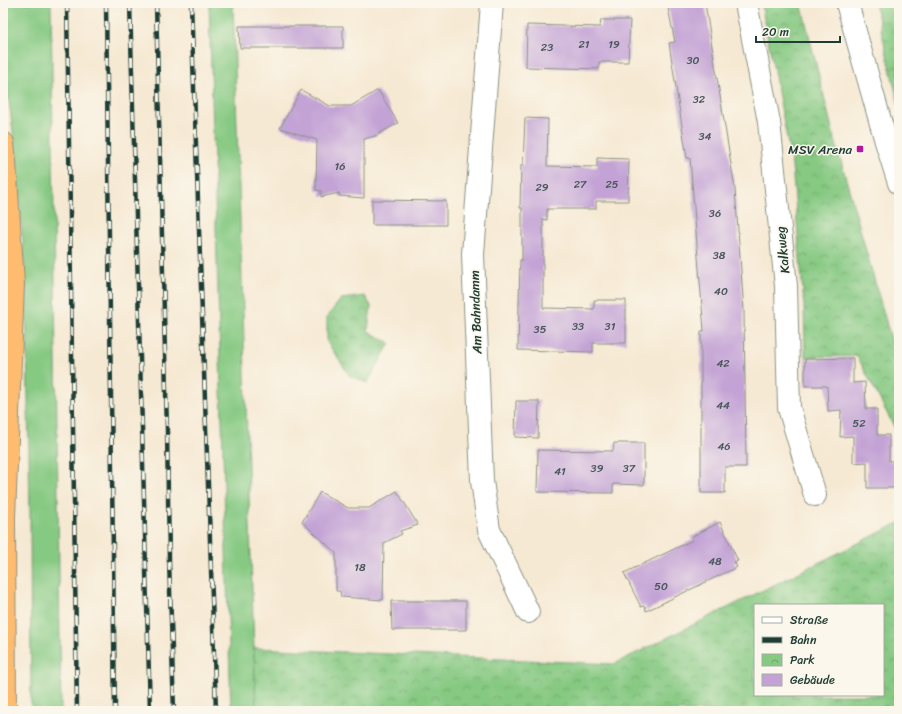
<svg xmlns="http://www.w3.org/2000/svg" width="902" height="714" font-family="Sriracha,sans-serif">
  <defs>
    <pattern id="park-crowns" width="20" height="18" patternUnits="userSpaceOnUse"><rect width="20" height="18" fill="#86c982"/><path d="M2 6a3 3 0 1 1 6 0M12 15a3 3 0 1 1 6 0" fill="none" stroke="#6da46b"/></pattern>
  </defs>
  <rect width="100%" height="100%" fill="#fbf7ec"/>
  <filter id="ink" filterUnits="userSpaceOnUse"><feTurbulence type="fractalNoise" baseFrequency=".025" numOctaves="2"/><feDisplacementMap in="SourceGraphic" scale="8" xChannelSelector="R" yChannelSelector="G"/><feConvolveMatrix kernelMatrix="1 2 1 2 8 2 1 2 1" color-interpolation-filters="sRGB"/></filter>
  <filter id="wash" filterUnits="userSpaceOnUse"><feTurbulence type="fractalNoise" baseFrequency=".012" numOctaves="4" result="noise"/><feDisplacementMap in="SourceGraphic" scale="16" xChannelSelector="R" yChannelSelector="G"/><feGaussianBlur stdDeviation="0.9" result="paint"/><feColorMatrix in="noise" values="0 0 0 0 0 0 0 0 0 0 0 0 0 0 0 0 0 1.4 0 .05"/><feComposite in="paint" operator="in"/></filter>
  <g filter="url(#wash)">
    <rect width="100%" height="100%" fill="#f6e9d3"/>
    <g fill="#86c982" stroke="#52835b">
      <polygon points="3,3 51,3 61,711 31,711 30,514 26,285 17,163 3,54"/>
      <polygon points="209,3 233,3 256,711 231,711"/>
    </g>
    <g fill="url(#park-crowns)" stroke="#52835b" fill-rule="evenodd">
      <polygon points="761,3 801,3 832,129 896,357 899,363 899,436 857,356 805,357 804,305 792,165"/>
      <polygon points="875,3 899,3 899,107"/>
      <polygon points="365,296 371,306 368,331 390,343 367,383 350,376 327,342 327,317 341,299"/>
      <path d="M899,523V711H256L254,648L614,664ZM755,605H883V695H755Z"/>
    </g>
    <g id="blocks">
      <g fill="#c3a3d5">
        <polygon points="667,3 705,3 735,189 744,311 746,467 725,467 725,493 701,493 701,331 704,331 690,158 687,158 669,43 675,42"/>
        <polygon points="601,20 630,20 628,62 599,62 599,69 526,67 527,25 600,27"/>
        <polygon points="239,26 343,26 343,48 240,48"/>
        <polygon points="301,90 330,106 351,106 378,90 398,123 375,136 364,139 364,198 339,196 339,193 321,197 321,191 316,190 317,140 280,128"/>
        <polygon points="525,118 548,119 547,166 597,167 597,158 629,159 628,201 596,201 596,209 547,209 547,220 543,219 543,308 594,309 594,300 626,300 626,343 593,343 593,352 518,350 520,260 522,260 522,208 520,208 521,165 523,165"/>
        <polygon points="372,200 446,201 446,225 372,225"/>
        <polygon points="853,358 853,383 865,382 866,409 877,409 877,435 889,435 889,461 899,461 899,488 867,488 867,462 853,463 853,436 840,437 841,410 828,411 827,386 805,386 805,359"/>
        <polygon points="516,401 539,401 538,438 515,437"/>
        <polygon points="614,443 644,443 644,485 613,484 613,493 537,492 538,450 613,451"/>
        <polygon points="397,491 418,525 400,531 402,534 384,543 383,600 341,597 340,591 336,591 336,553 302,522 320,492 348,508 369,508"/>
        <polygon points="720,522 738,561 734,562 737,567 646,611 645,606 641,607 624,573 693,540 691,537"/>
        <polygon points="391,601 466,601 466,630 392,630"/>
      </g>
    </g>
  </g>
  <g filter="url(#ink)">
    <use href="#blocks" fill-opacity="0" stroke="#8a9384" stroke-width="1"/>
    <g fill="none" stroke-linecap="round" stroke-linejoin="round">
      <g stroke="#8a9384" stroke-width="24">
        <g id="minor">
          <polyline points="492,3 473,254 482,481 489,530 528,612"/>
          <polyline points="746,3 769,122 786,286 789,408 815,495"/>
          <polyline points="847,3 887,145 899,183"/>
        </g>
      </g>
      <g stroke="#8a9384" stroke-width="24">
        <polyline id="highway" points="3,143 5,163 13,284 4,517 5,711"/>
      </g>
      <use href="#minor" stroke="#fff" stroke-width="22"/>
      <use href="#highway" stroke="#fdbc6f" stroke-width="22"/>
      <g stroke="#1f3d34" stroke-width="4.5">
        <g id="rail">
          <polyline points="67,3 77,711"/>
          <polyline points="106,3 115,711"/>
          <polyline points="130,3 150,711"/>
          <polyline points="156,3 167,430 169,560 174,711"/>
          <polyline points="191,3 216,711"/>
        </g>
      </g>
      <use href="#rail" stroke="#fbf7ec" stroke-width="3" stroke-dasharray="9" stroke-linecap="butt"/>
    </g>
  </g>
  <rect fill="#b5179e" stroke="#fbf7ec" stroke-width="1.5" x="856" y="145" width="8" height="8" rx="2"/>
  <g text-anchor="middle" stroke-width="3" stroke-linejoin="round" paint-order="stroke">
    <g font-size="11" fill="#48565c">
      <text x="584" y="48">21</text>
      <text x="614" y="48">19</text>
      <text x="547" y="51">23</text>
      <text x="693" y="64">30</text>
      <text x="699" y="103">32</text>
      <text x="705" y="140">34</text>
      <text x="340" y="170">16</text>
      <text x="580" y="188">27</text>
      <text x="612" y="188">25</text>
      <text x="542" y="191">29</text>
      <text x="715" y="217">36</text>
      <text x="719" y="259">38</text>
      <text x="721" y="295">40</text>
      <text x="578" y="330">33</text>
      <text x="610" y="330">31</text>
      <text x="540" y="333">35</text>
      <text x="723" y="367">42</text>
      <text x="723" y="409">44</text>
      <text x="859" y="427">52</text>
      <text x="724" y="450">46</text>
      <text x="597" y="472">39</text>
      <text x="629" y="472">37</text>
      <text x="560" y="475">41</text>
      <text x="715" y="565">48</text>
      <text x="360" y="571">18</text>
      <text x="661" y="590">50</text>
    </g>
    <g font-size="13" fill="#1f3d34" stroke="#fbf7ec" text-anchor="end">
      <text x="852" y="154">MSV Arena</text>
    </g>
    <g font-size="13" fill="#1f3d34" stroke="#fbf7ec">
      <text transform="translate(782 250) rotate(-96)" y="5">Kalkweg</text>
      <text transform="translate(475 312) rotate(-92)" y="5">Am Bahndamm</text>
    </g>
  </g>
  <rect width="902" height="714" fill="none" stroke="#fbf7ec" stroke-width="16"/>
  <rect x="754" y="604" width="130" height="92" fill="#fbf7ec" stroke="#a3ada2"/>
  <rect x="762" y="617" width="20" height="6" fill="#ffffff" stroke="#a3ada2"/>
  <text x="790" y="624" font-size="12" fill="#1f3d34">Straße</text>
  <rect x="762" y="637" width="20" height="6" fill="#1f3d34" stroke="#a3ada2"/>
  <text x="790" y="644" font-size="12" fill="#1f3d34">Bahn</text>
  <rect x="762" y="654" width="20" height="12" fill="url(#park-crowns)" stroke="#a3ada2"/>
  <text x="790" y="664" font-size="12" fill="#1f3d34">Park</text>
  <rect x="762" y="674" width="20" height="12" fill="#c3a3d5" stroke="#a3ada2"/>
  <text x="790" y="684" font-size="12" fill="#1f3d34">Gebäude</text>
  <path d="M756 36v6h84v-6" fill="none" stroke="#1f3d34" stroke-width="2"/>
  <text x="762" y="36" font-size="12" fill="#1f3d34" stroke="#fbf7ec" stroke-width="3" paint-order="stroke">20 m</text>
</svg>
